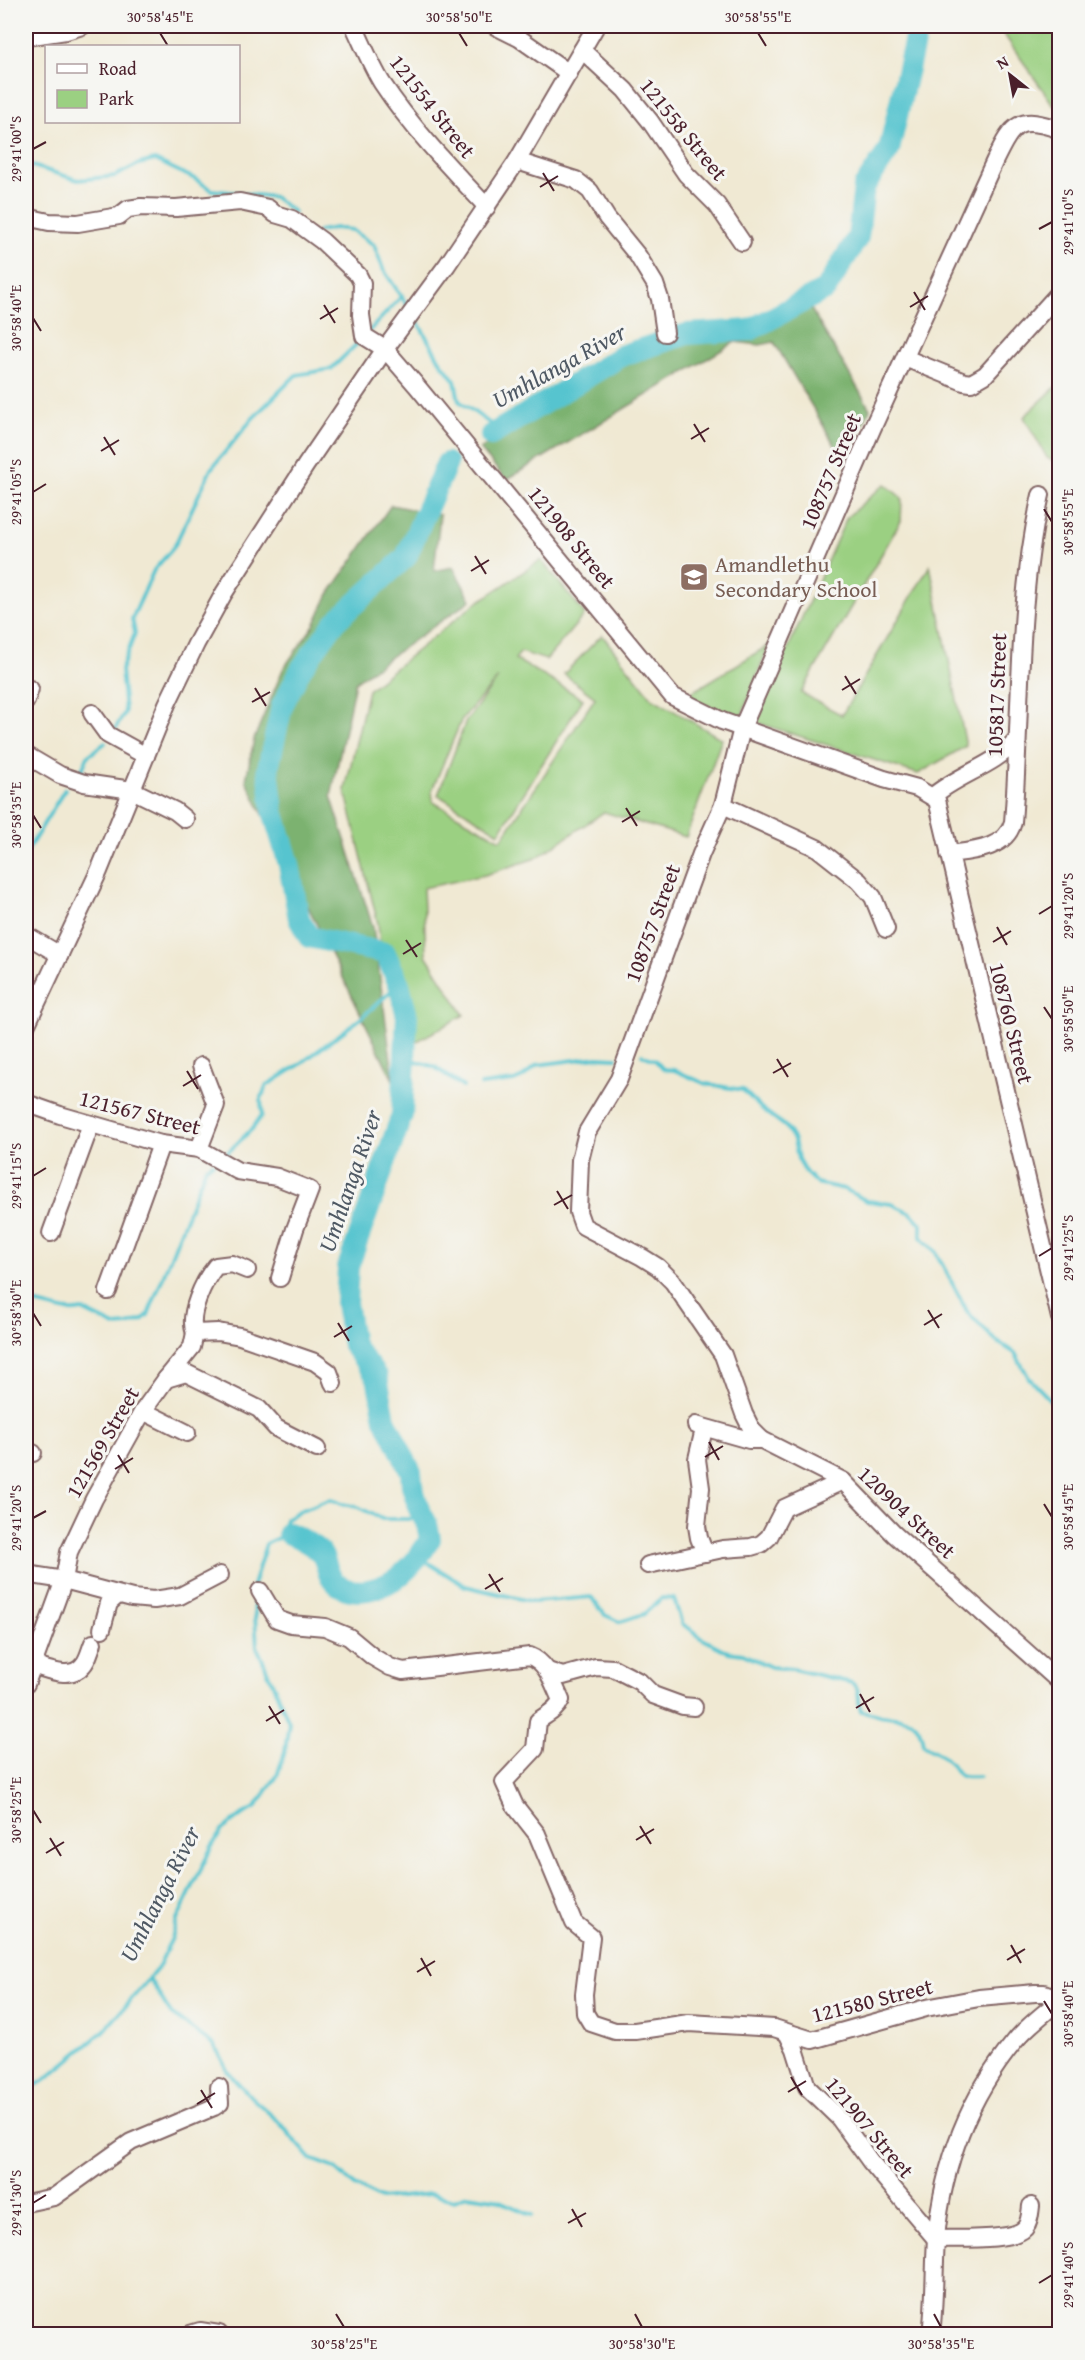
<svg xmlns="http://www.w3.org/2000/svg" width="1085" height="2360" font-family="'Gentium Book Plus',serif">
  <rect width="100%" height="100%" fill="#f6f6f2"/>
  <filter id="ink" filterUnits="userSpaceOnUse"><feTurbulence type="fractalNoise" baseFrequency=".0167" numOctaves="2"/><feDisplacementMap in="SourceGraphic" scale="12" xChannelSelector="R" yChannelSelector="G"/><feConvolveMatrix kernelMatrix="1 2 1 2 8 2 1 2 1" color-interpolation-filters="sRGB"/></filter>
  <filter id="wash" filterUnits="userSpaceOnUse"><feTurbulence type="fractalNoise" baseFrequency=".008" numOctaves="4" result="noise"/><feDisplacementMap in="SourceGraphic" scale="24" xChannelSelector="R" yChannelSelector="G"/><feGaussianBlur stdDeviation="1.35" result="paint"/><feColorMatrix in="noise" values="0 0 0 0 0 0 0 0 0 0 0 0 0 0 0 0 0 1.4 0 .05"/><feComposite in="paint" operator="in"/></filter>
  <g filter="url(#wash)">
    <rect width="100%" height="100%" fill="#f0e9d3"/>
    <g fill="#9bd082" stroke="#727856" stroke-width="1.5">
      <polygon points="998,26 1059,26 1059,107 1054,106"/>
      <polygon points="1059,384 1059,463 1047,458 1024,417"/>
      <polygon points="885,484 902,498 901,521 801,693 842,715 930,565 966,746 918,774 755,722 847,517"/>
      <polygon points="541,560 585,614 546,660 521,652 515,659 583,699 499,833 438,795 466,721 498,678 462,719 432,790 433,802 501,840 595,698 564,674 602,635 652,698 722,739 686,837 604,812 536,858 485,875 423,888 426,955 464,1015 414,1043 412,1006 390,950 380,944 378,924 345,790 368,690 472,606"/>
      <polygon points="769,645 742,715 733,716 684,697"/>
    </g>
    <g fill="#7cb270" stroke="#63684e" stroke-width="1.5">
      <polygon points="808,304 870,409 846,464 774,342 760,345 735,342 506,480 480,449 625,359 688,339 751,335"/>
      <polygon points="391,505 440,515 434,571 453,567 471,600 355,682 331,796 373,927 394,1082 246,780 254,739 283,669 314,625 329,594"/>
    </g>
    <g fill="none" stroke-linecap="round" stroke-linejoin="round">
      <g stroke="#57c4cf" stroke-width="4">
        <polyline points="26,164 78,180 115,176 139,164 155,160 195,179 212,190 274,197 294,212"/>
        <polyline points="319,231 335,228 352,230 374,245 383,269 409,308"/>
        <polyline points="415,317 440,361 455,381 459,401 499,430"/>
        <polyline points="369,331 402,296"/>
        <polyline points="113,733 125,712 121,670 135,633 132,619 154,570 174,547 211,469 253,418 296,375 331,369 362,339"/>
        <polyline points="80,774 88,756 105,743"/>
        <polyline points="26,853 65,789"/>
        <polyline points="642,1055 655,1060 663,1069 674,1070 706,1084 743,1090 761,1108 786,1127 794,1140 798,1159 806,1173 816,1183 844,1189 867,1201 892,1204 911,1213 921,1224 921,1237 935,1251 968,1313 996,1341 1015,1353 1029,1378 1060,1410"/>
        <polyline points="406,1058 435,1067 463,1087"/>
        <polyline points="481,1085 514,1081 523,1077 537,1065 597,1057 616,1058"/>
        <polyline points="223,1157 253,1128 262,1115 261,1099 266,1086 299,1065 360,1019 399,984"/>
        <polyline points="1054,1164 1057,1187 1055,1202 1060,1207"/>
        <polyline points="1060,1222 1060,1230"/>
        <path d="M26,1303C46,1302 62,1315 82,1310L115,1326L128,1325L142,1320L148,1315L206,1167L213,1163"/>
        <path d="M419,1557L465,1586L534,1602L591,1597L605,1615L620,1622L644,1614L662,1598L674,1599L682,1624L695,1632L699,1637L728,1652L743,1654L771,1667L793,1669L852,1683C863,1692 856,1699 861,1711C868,1712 874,1714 880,1715C904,1720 919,1713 923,1744C929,1750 937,1752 944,1757C962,1772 949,1779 979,1777"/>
        <polyline points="149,1978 171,2014 214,2045 228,2072 252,2098 278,2121 311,2159 335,2168 355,2186 381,2199 430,2194 454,2200 467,2195 495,2199 532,2215"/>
        <polyline points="26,2091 43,2081 105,2030 158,1968 172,1938 177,1920 211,1848 222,1830 243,1814 255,1808 277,1776 285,1751 289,1722 257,1647 253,1585 266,1544 288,1533 284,1526 286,1519 299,1511 331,1499 342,1504 358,1507 382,1519 416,1519 419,1509"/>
      </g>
      <g stroke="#57c4cf" stroke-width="22">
        <polyline points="491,435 623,355 687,334 750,330 826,289 858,237 864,187 889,150 918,26"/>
        <path d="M288,1533C298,1537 313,1545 320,1552C327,1560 326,1573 334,1581C343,1591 355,1592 368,1590C397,1585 416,1564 430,1539L427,1524L419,1509L412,1486L411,1472L385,1419L377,1377L353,1345L346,1303L348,1267L402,1115L407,1016L399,984L385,953L309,937L299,919L289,864L273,811L268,768L282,706L301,669L335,622L406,557L447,463"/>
      </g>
    </g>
  </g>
  <g filter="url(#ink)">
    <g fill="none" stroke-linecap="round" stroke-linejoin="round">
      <g stroke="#846666" stroke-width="20">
        <g id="minor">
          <path d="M354,26C363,45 371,65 382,83C411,127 451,169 487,207"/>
          <polyline points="495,26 519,38 569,73"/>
          <polyline points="26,37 66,31 82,26"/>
          <polyline points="582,50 625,90 650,121 686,174 717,205 742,242"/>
          <polyline points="517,161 576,180 590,191 607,218 638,256 655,284 660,299 665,333"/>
          <polyline points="26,217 49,222 78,223 119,216 128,209 141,207 176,208 240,202 268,208 275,214 292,219 322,241 358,275 362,283 361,315 364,336 385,349 416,385 672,696 722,721 884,779 917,788 937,800 1060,1318"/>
          <polyline points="905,358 964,382 971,383 985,375 1060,292"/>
          <polyline points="26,701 30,689"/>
          <polyline points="92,713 108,735 146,756"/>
          <polyline points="26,755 60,775 84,783 132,790 175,811 185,819"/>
          <path d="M933,796C959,774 994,766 1016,741"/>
          <polyline points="723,805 817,848 859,881 873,897 886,929"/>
          <path d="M949,854C973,851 1006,849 1013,822C1022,713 1016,603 1041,495"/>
          <polyline points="26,935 60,955"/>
          <polyline points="26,1026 99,871 167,704 196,644 224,593 306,465 385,349 447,265 517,161 596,26"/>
          <polyline points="26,1103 60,1115 161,1144 199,1149 238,1171 277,1177 310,1190 295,1229 280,1278"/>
          <polyline points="199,1149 216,1105 201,1066"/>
          <polyline points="51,1233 91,1124"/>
          <path d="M247,1270L232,1264L216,1266C204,1280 187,1315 195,1333L218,1332L240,1336L315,1362L329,1372L333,1383"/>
          <polyline points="108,1291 161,1144"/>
          <polyline points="166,1379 186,1373 259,1409 276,1428 317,1449"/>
          <polyline points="143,1411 187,1433"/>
          <polyline points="696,1425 749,1440 762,1440 843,1481 894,1534 1060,1682"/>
          <polyline points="704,1429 697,1459 701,1488 697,1526 699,1538 705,1553"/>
          <path d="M762,1440L752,1430L744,1414L723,1355L673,1282L658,1267L642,1257L583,1226L578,1212L580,1160L587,1132L619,1079L701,854L723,805L742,728L872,429L995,160C1013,123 1019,115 1060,130"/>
          <polyline points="26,1451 33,1453"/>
          <polyline points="648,1565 723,1549 751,1547 761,1544 769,1537 784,1508 843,1481"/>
          <polyline points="26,1574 64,1580 69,1552 94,1499 143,1411 166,1379 192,1347 195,1333"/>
          <path d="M260,1591L277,1619L291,1624L325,1627L349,1637L373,1657L390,1667L403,1671L530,1656C548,1663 553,1684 561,1700C556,1711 547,1714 538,1721L535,1749L504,1782L515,1806L537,1834L574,1923L591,1937L584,1994L585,2013L591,2023L615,2031H635L689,2023L774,2028L812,2040L926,2008L979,1998L1035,1993H1044L1060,1999"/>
          <polyline points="102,1629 109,1603 118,1595"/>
          <path d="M32,1665C47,1669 71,1681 83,1665C88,1660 90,1650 93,1643"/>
          <polyline points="548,1671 563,1676 596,1667 613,1668 640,1682 653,1695 683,1706 694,1707"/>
          <polyline points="26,1684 64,1580 132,1598 154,1600 180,1596 220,1575"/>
          <path d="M787,2033L795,2049L807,2087L839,2118L870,2161L936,2239C955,2238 1013,2242 1025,2228C1030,2222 1030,2213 1031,2206"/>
          <polyline points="26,2203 54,2197 131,2142 214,2107 220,2103 219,2087"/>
          <polyline points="190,2334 200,2331 219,2334"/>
          <path d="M931,2334C935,2303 934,2270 936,2238C943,2164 968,2098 1015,2041C1028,2025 1045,2013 1060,2000"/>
        </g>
      </g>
      <use href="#minor" stroke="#fff" stroke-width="16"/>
    </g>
  </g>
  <path fill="none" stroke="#4a1f2b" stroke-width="2" d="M160,33L168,46M459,33L467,46M758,33L766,46M33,149L46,142M543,173L554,191M540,187L558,176M1039,229L1052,222M914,292L925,310M324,305L335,323M910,307L928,296M33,318L41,331M320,319L338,308M694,424L705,442M104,437L115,455M691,439L709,428M101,451L119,440M33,492L46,484M1044,509L1052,522M475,556L486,574M471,571L489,560M845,676L856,694M255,688L266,706M842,690L860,679M252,702L270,692M626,808L637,826M33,815L41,828M622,822L640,811M1039,914L1052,906M997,927L1007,945M406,940L417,957M993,942L1011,931M403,954L421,943M1044,1007L1052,1019M777,1059L788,1077M187,1071L198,1089M773,1073L791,1063M183,1086L201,1075M33,1176L46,1168M557,1191L568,1209M554,1205L572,1195M1039,1256L1052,1248M928,1310L939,1328M33,1313L41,1326M338,1323L349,1341M924,1325L942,1314M334,1337L352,1326M709,1442L719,1460M118,1455L129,1473M705,1457L723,1446M115,1469L133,1458M1044,1504L1052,1517M33,1518L46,1511M489,1574L500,1592M485,1589L503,1578M860,1694L870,1712M269,1706L280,1724M856,1708L874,1697M266,1721L284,1710M33,1810L41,1823M640,1826L651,1844M50,1838L61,1856M636,1840L654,1829M46,1853L64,1842M1011,1945L1021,1963M421,1958L431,1976M1007,1960L1025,1949M417,1972L435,1961M1044,2001L1052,2014M791,2077L802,2095M201,2090L212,2108M788,2092L806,2081M197,2104L215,2093M33,2203L46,2195M572,2209L582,2227M568,2223L586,2213M1039,2283L1052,2275M336,2314L344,2327M635,2314L642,2327M934,2314L941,2327"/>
  <defs>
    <g id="school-square" transform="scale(1.5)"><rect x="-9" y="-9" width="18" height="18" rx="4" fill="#8d6e63" stroke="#f6f6f2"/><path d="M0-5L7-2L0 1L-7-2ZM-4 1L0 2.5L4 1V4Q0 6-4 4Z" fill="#fff"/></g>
  </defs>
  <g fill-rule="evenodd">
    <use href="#school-square" x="694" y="577"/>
  </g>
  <g text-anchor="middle" stroke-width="6" stroke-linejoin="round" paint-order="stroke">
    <g font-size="22" fill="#4a1f2b" stroke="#f6f6f2">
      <text transform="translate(433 106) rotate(52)" y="8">121554 Street</text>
      <text transform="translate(684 129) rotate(51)" y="8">121558 Street</text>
      <text transform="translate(830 471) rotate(-67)" y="8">108757 Street</text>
      <text transform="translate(572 537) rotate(51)" y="8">121908 Street</text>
      <text transform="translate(996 695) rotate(-88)" y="8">105817 Street</text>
      <text transform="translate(652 923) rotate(-70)" y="8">108757 Street</text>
      <text transform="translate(1012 1023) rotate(76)" y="8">108760 Street</text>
      <text transform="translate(140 1112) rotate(14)" y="8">121567 Street</text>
      <text transform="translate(102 1442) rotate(-60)" y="8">121569 Street</text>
      <text transform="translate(907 1512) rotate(43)" y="8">120904 Street</text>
      <text transform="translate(872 2000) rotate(-14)" y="8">121580 Street</text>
      <text transform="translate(870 2127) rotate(50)" y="8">121907 Street</text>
    </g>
    <g font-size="22" fill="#785e54" stroke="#f6f6f2" text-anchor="start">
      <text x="715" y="572">Amandlethu<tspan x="715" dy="25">Secondary School</tspan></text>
    </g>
    <g font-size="24" font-style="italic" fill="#4f5964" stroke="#f6f6f2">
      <text transform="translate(559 366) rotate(-29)" y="8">Umhlanga River</text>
      <text transform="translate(350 1181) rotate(-71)" y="8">Umhlanga River</text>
      <text transform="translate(160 1894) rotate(-63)" y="8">Umhlanga River</text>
    </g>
  </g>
  <rect width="1085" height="2360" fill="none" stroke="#f6f6f2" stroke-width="66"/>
  <rect x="45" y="45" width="195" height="78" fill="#f6f6f2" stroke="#b1a0a2" stroke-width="1.5"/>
  <rect x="57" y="64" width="30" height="9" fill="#ffffff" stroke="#b1a0a2" stroke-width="1.5"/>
  <text x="99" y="75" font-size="18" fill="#4a1f2b">Road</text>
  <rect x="57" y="90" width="30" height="18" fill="#9bd082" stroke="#b1a0a2" stroke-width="1.5"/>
  <text x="99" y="105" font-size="18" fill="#4a1f2b">Park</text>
  <g transform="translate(1010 75) rotate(329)" stroke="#f6f6f2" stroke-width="4.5" paint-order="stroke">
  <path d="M0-4.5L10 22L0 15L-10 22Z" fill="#4a1f2b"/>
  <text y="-9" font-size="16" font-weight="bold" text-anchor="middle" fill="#4a1f2b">N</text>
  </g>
  <rect x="33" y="33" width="1019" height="2294" fill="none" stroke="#4a1f2b" stroke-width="2"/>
  <g font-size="15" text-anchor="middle" fill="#4a1f2b">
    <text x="160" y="22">30°58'45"E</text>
    <text x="459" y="22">30°58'50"E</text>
    <text x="758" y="22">30°58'55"E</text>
    <text transform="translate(16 149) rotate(-90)" y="5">29°41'00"S</text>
    <text transform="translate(1068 222) rotate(-90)" y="5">29°41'10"S</text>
    <text transform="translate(16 318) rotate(-90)" y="5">30°58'40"E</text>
    <text transform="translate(16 492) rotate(-90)" y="5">29°41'05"S</text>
    <text transform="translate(1068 522) rotate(-90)" y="5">30°58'55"E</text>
    <text transform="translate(16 815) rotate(-90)" y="5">30°58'35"E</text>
    <text transform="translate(1068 906) rotate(-90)" y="5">29°41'20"S</text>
    <text transform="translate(1068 1019) rotate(-90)" y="5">30°58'50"E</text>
    <text transform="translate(16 1176) rotate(-90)" y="5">29°41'15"S</text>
    <text transform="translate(1068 1248) rotate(-90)" y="5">29°41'25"S</text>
    <text transform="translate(16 1313) rotate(-90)" y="5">30°58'30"E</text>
    <text transform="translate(1068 1517) rotate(-90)" y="5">30°58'45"E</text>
    <text transform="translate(16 1518) rotate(-90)" y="5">29°41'20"S</text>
    <text transform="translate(16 1810) rotate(-90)" y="5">30°58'25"E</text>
    <text transform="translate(1068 2014) rotate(-90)" y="5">30°58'40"E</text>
    <text transform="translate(16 2203) rotate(-90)" y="5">29°41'30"S</text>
    <text transform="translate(1068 2275) rotate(-90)" y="5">29°41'40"S</text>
    <text x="344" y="2349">30°58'25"E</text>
    <text x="642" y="2349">30°58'30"E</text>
    <text x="941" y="2349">30°58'35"E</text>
  </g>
</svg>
